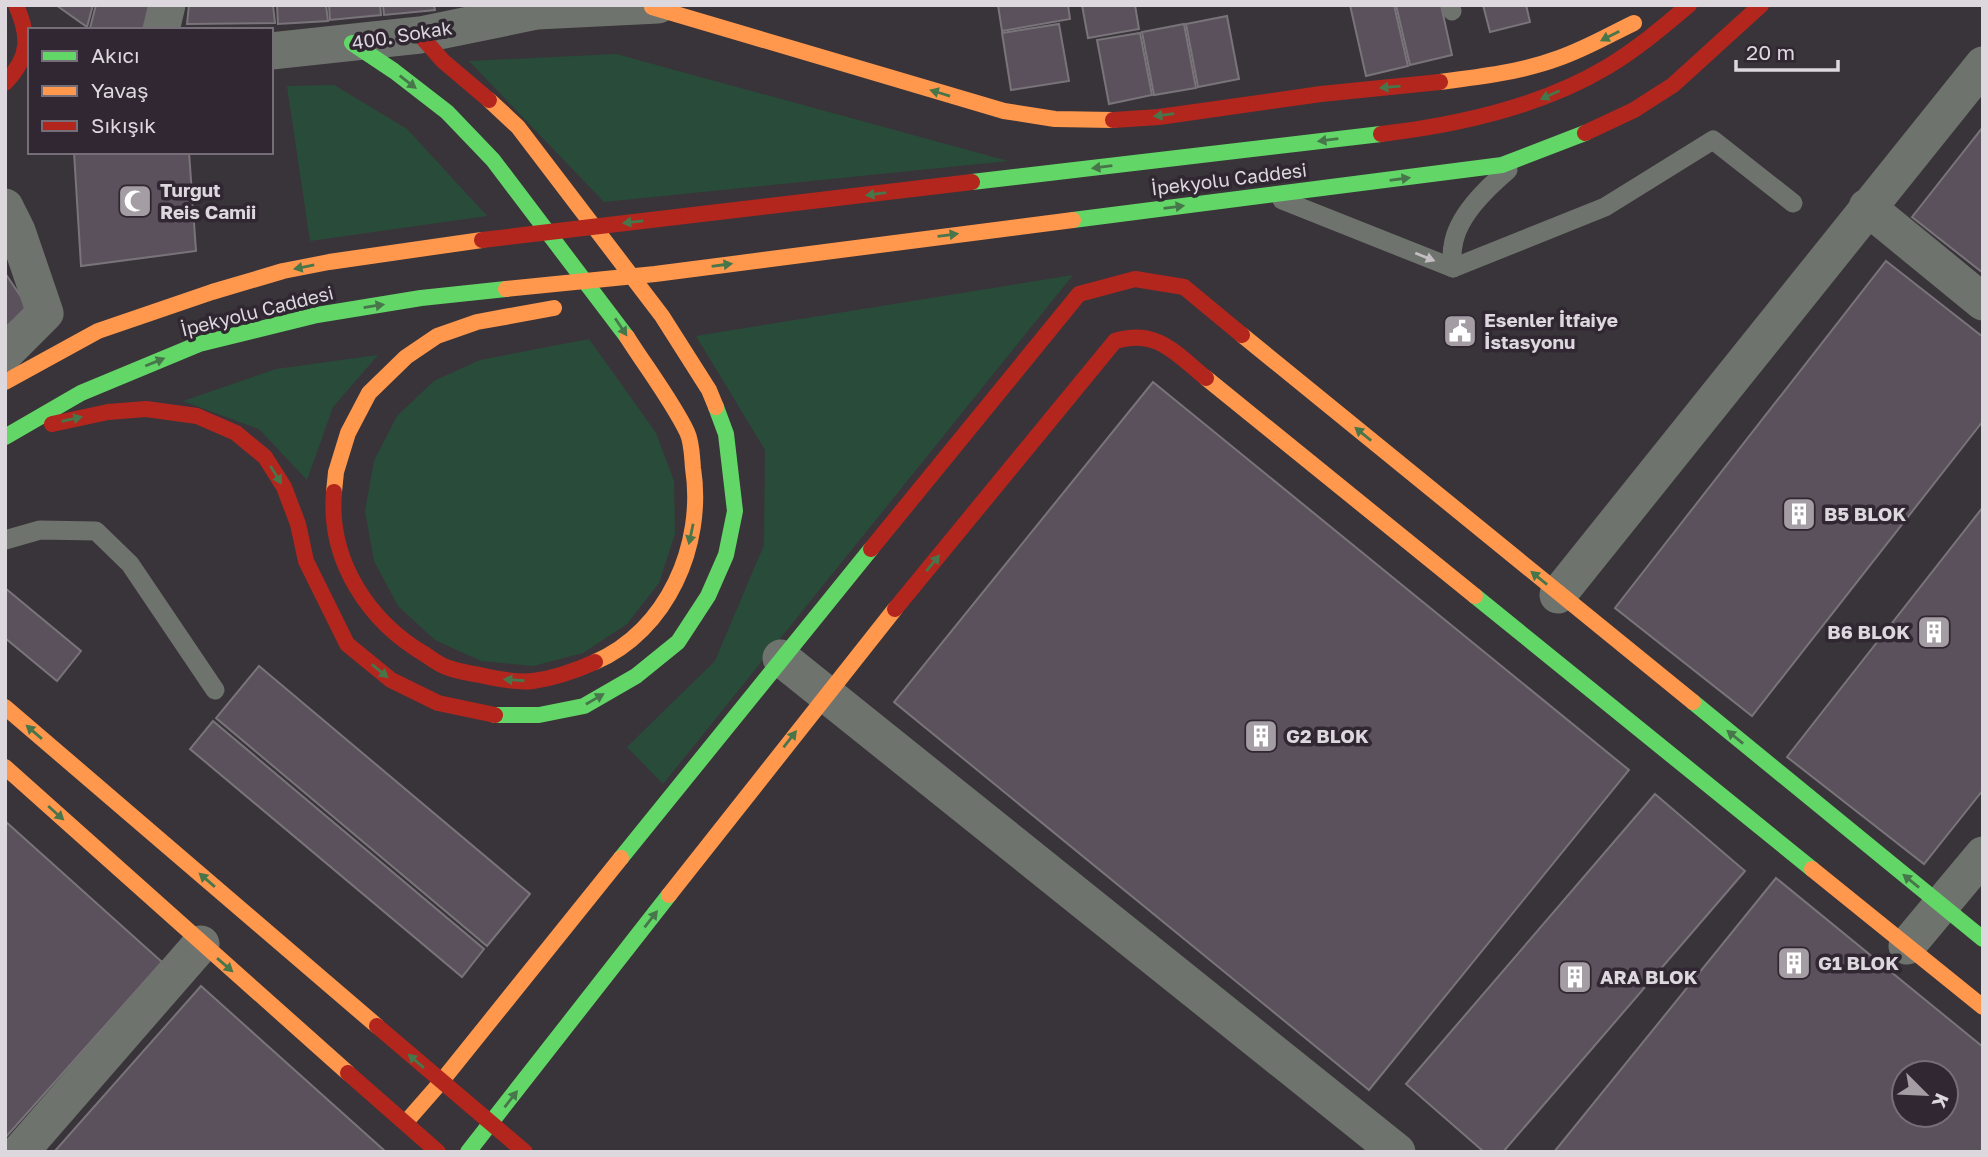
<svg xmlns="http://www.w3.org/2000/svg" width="1988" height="1157" font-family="'Golos Text',sans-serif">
  <rect width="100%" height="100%" fill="#393439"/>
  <g fill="#294c3a">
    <polygon points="616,54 1008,161 604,202 469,61"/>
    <polygon points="334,85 407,129 487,216 310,241 287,86"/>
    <polygon points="1073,275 663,784 627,747 715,661 764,545 765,450 696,336"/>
    <polygon points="589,339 656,433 674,481 675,534 659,583 627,624 583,653 533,666 481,661 435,640 398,606 374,561 365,511 374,461 397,416 434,381 480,360"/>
    <polygon points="378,355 333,407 307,480 259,429 183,401 276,369"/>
  </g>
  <g fill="#5b515c" stroke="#787479" stroke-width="2" fill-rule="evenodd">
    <polygon points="56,5 93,5 87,27"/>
    <polygon points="96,5 159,5 153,30 98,30 90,28"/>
    <polygon points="189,5 273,5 275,23 187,24"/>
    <polygon points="277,5 326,5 328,21 278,24"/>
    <polygon points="329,5 380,5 381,15 330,20"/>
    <polygon points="383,5 434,5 435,10 384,15"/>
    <polygon points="998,5 1068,5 1070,19 1002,31"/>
    <polygon points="1082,5 1135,5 1139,29 1088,38"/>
    <polygon points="1350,5 1394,5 1408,66 1366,76"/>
    <polygon points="1396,5 1441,5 1452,55 1410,65"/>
    <polygon points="1483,5 1526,5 1530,22 1490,32"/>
    <polygon points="1227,16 1239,79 1198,87 1186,24"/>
    <polygon points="1059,24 1069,81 1011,90 1002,33"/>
    <polygon points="1184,24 1196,88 1154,95 1142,32"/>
    <polygon points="1140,33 1152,95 1109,104 1097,40"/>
    <polygon points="1983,127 1983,273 1912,217"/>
    <polygon points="74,152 189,152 196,251 81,266"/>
    <polygon points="1886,261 1983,337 1983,421 1752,716 1615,608"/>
    <polygon points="5,273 34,316 5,336"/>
    <polygon points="1153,382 1629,770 1369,1090 894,702"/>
    <polygon points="1983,507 1983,790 1924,864 1787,757"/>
    <polygon points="5,588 81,651 57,681 5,638"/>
    <polygon points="259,666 530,894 487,946 216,718"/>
    <polygon points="213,721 484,949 462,977 190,749"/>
    <polygon points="1655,794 1745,871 1503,1152 1484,1152 1406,1084"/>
    <polygon points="5,821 162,962 5,1138"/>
    <path d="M1776,878L1983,1047V1152H1554ZM1904,1073H1946V1115H1904Z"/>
    <polygon points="201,986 386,1152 54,1152"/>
  </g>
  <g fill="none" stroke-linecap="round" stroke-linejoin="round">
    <g stroke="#6f736d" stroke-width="19">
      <polyline points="1450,5 1452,11"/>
      <path d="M1282,200L1453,268C1453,261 1451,253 1453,246C1457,216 1487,188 1508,170"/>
      <polyline points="1453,268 1605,207 1713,140 1793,203"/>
      <polyline points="5,540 40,530 96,531 130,564 215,690"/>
    </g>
    <g stroke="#6f736d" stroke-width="37">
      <polyline points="161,30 167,5"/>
      <polyline points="271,51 420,35 537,11 658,5"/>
      <polyline points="5,207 17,231 45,313 5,353"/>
      <polyline points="1867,207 1983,302"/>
      <polyline points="1558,595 1983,65"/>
      <polyline points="781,658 1397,1152"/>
      <polyline points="1907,946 1983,855"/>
      <polyline points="20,1152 201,944"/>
    </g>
    <g stroke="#63d668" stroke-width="16">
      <polyline points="352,43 394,71 447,112 493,160 627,337"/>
      <polyline points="972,182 1381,134"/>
      <polyline points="1073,220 1502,165 1585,133"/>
      <polyline points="5,437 81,393 199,344 317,315 421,298 506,289"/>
      <polyline points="1475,596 1812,869"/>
      <polyline points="1693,702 1983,939"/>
      <polyline points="495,715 539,715 584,706 636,676 678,642 708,596 726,555 735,511 726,434 716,407"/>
      <polyline points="621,858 871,549"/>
      <polyline points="468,1152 669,895"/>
    </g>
    <g stroke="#ff974d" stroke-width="16">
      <polyline points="652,7 1004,111 1055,119 1113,120"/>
      <path d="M1440,82C1480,77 1521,72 1559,58C1585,49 1609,35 1634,23"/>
      <polyline points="489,100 518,127 662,316 709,390 716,407"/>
      <polyline points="506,289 655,274 1073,220"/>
      <polyline points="1242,335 1693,702"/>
      <polyline points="1206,378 1475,596"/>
      <polyline points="5,382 98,331 212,292 283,271 329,262 482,240"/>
      <polyline points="334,492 336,472 348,433 369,393 406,357 437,336 477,322 554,308"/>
      <path d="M595,662C667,631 705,545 693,468C692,457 692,442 687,432C672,401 646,367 627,337"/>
      <polyline points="5,707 377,1026"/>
      <polyline points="5,767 348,1073"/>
      <polyline points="1812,869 1983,1007"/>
      <polyline points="669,895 895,609"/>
      <polyline points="406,1122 441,1082 621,858"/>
    </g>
    <g stroke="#b3261e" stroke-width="16">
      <polyline points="420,35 443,61 489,100"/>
      <path d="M5,83C30,57 30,37 16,5"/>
      <polyline points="1113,120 1159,117 1321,94 1440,82"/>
      <polyline points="1585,133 1634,110 1673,85 1761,5"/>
      <path d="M1381,134C1458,125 1540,107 1607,67C1637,49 1663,27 1689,5"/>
      <polyline points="482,240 972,182"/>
      <polyline points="52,424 108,412 146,409 197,416 236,433 265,457 284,487 298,524 306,561 347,644 391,680 438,703 495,715"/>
      <path d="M334,492C328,561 369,622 426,655C433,660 441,666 449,668C459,672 470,673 480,675C497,679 516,683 533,681C555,678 575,671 595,662"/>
      <polyline points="871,549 1079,294 1135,279 1184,287 1242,335"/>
      <path d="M895,609L1115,341C1157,328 1176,354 1206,378"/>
      <polyline points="377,1026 525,1152"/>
      <polyline points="348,1073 438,1152"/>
    </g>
  </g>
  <defs><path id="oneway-solid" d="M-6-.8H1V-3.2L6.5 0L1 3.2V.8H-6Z" transform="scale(1.75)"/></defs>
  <g fill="#47764a">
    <use href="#oneway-solid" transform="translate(1610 36) rotate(153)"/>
    <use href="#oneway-solid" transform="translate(408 82) rotate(38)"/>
    <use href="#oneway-solid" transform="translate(1390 87) rotate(175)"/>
    <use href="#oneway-solid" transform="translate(940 93) rotate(-163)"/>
    <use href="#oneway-solid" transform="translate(1550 95) rotate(156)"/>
    <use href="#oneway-solid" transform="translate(1164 115) rotate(173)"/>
    <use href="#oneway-solid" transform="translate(1328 140) rotate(173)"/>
    <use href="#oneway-solid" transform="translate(1102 167) rotate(173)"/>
    <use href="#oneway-solid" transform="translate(1400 179) rotate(-8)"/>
    <use href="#oneway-solid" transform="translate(876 194) rotate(173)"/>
    <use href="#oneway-solid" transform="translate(1174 207) rotate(-7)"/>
    <use href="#oneway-solid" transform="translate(633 222) rotate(174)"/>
    <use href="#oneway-solid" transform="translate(948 235) rotate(-7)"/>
    <use href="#oneway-solid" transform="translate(722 265) rotate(-8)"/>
    <use href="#oneway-solid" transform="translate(304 267) rotate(168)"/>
    <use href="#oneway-solid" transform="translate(374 306) rotate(-9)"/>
    <use href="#oneway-solid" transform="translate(621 327) rotate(56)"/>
    <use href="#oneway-solid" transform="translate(155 362) rotate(-22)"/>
    <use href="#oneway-solid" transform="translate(72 419) rotate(-13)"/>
    <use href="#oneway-solid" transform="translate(1363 434) rotate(-141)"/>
    <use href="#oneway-solid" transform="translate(276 475) rotate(58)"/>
    <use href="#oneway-solid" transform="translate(691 534) rotate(102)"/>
    <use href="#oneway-solid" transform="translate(933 563) rotate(-51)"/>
    <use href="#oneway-solid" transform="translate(1539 578) rotate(-141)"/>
    <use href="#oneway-solid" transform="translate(380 671) rotate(39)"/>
    <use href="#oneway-solid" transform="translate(514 680) rotate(-176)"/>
    <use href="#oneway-solid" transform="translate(595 699) rotate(-30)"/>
    <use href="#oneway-solid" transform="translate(34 732) rotate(-139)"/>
    <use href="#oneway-solid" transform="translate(1735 737) rotate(-141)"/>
    <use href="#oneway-solid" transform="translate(790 739) rotate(-52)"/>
    <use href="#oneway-solid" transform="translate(56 813) rotate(42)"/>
    <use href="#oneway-solid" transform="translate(207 880) rotate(-139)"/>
    <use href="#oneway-solid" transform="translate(1911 881) rotate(-141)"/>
    <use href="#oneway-solid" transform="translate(651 919) rotate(-52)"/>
    <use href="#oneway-solid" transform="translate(225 965) rotate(41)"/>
    <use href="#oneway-solid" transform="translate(416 1061) rotate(-139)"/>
    <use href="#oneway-solid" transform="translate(511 1099) rotate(-52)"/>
  </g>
  <use fill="#c2bec2" href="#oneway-solid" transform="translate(1425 257) rotate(22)"/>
  <defs>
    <g id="mosque-square" transform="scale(1.75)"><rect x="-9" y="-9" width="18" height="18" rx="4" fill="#a49ea4" stroke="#302732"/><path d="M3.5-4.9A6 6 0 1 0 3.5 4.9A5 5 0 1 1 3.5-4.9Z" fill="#fff"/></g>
    <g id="civic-square" transform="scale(1.75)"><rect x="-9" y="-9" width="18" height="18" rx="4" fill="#a49ea4" stroke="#302732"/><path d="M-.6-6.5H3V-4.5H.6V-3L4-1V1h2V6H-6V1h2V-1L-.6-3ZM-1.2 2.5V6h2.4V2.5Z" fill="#fff"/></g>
    <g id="building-square" transform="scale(1.75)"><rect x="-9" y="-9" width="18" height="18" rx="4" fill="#a49ea4" stroke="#302732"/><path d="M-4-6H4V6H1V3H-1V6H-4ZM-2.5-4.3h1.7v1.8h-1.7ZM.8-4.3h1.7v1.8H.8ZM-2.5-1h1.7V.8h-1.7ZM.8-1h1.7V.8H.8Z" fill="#fff"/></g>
  </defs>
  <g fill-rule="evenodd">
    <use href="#mosque-square" x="135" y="201"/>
    <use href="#civic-square" x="1460" y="331"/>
    <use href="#building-square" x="1799" y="514"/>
    <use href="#building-square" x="1934" y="632"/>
    <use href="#building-square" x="1261" y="736"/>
    <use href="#building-square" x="1794" y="963"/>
    <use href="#building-square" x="1575" y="977"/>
  </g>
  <g text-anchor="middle" stroke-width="7" stroke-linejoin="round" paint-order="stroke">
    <g font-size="19" fill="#ddd7de" stroke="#302732">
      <text transform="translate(402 35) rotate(-9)" y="7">400. Sokak</text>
      <text transform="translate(1229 179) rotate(-7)" y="7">İpekyolu Caddesi</text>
      <text transform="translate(257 311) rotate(-14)" y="7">İpekyolu Caddesi</text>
    </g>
    <g font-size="19" font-weight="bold" fill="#ddd7de" stroke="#302732" text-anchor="start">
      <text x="160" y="197">Turgut<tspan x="160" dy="22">Reis Camii</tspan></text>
      <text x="1484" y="327">Esenler İtfaiye<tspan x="1484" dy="22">İstasyonu</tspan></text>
      <text x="1824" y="521">B5 BLOK</text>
      <text x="1910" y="639" text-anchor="end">B6 BLOK</text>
      <text x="1286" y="743">G2 BLOK</text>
      <text x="1818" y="970">G1 BLOK</text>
      <text x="1600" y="984">ARA BLOK</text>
    </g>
  </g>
  <rect width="1988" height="1157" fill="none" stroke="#ddd7de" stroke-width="14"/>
  <rect x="28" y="28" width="245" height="126" fill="#302732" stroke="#756d77" stroke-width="2"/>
  <rect x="42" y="51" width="35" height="10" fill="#63d668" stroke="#756d77" stroke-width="2"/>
  <text x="91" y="63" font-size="21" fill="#ddd7de">Akıcı</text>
  <rect x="42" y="86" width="35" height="10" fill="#ff974d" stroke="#756d77" stroke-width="2"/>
  <text x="91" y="98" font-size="21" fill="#ddd7de">Yavaş</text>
  <rect x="42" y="121" width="35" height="10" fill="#b3261e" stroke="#756d77" stroke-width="2"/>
  <text x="91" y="133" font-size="21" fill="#ddd7de">Sıkışık</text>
  <g transform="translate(1925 1094) rotate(114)"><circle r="33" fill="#302732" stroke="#756d77" stroke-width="2"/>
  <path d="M0-5L12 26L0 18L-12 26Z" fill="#a49ea4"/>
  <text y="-10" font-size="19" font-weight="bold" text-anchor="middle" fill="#ddd7de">K</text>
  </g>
  <path d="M1736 60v10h102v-10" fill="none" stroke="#ddd7de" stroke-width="3.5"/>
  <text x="1746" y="60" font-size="21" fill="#ddd7de" stroke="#302732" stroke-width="5" paint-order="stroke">20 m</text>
</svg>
